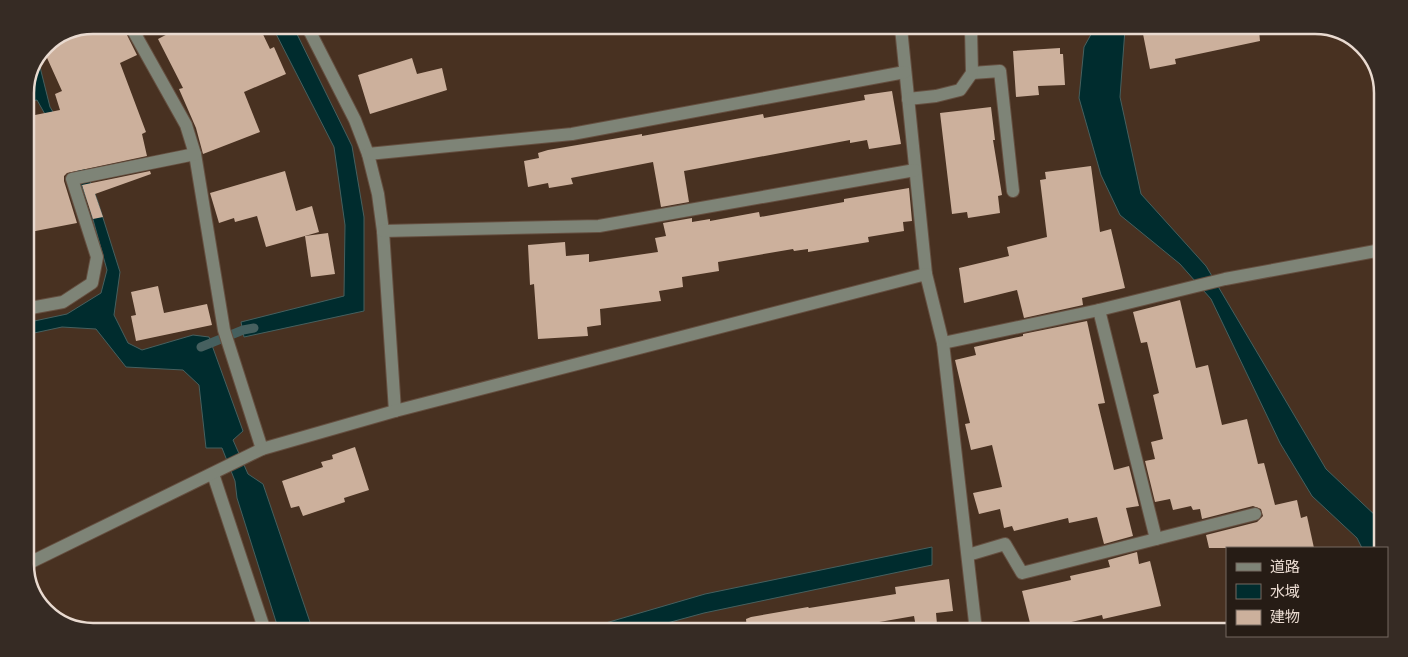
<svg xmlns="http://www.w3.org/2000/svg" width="1408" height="657" font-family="Rubik,'Noto Sans JP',sans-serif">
  <rect width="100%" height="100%" fill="#483121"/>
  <g fill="#002c2e" stroke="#46605f">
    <polygon points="272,26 293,26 352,146 364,217 364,311 244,337 241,322 344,296 345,225 334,147"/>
    <polygon points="1094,29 1125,29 1120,97 1141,194 1206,266 1326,469 1378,518 1378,548 1362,548 1357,538 1312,496 1280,443 1211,299 1180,264 1120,215 1101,175 1079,98 1084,47"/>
    <polygon points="38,59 50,107 81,157 98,202 120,272 114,315 128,343 142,350 193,335 209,337 243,431 233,440 248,474 263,484 312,628 278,628 237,498 235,481 222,448 206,448 199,385 183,370 126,367 96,329 62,327 25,335 25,323 67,314 101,293 107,270 89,205 72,162 37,100 25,102 25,89"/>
    <polygon points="932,547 932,565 704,613 645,629 585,629 705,594"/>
  </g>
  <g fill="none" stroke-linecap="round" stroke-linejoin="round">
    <polyline stroke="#46605f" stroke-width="9" points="201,347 243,330 254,328"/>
  </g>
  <g fill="#ccb09c">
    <polygon points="93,25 122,25 137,55 120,63 146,132 142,134 147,156 67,173 64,176 64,181 77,223 25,233 25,117 60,110 55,94 62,91 43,49 45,45"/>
    <polygon points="185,25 259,26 270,49 274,47 286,74 244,92 260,132 203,154 196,128 179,89 183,88 158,39"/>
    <polygon points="1142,29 1259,30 1260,41 1175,59 1176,64 1150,69"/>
    <polygon points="1060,48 1060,54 1063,54 1065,85 1038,86 1039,95 1016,97 1013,51"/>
    <polygon points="412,58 417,74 442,68 447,90 370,114 358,75"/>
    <polygon points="892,91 901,144 869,149 867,140 850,143 850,140 684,171 689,202 661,207 653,162 571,178 573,184 549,188 548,183 528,187 524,161 539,158 538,153 548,150 642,134 642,136 763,114 764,118 865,100 864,95"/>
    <polygon points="991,107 995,140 993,140 1002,195 998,196 1000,213 968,218 967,212 952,214 940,113"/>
    <polygon points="1091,166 1100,232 1111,229 1125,288 1082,298 1083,305 1024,318 1017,290 964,303 959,268 1009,256 1007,247 1047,237 1040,180 1046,179 1045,172"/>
    <polygon points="150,171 151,174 95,194 103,217 93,219 82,185"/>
    <polygon points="285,171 296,211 312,206 319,232 266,247 257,216 235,222 234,218 219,223 210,193"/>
    <polygon points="909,188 912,221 903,222 904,231 868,237 869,242 808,252 808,249 794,251 793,249 718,262 719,271 682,277 683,287 659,291 661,301 600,309 601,325 587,327 588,336 538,339 534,284 530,285 528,245 565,242 566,256 589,254 589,262 658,252 655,238 666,236 663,223 692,218 692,222 710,219 710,221 759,212 760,217 844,202 844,199"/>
    <polygon points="328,233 335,274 311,277 305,236"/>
    <polygon points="158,286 164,313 207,304 212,325 136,341 131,316 136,315 131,292"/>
    <polygon points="1180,300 1196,368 1208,365 1222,425 1247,419 1258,464 1264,463 1275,505 1297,500 1301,518 1307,516 1314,548 1209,548 1206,535 1257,522 1263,516 1261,509 1253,506 1202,519 1200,509 1193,510 1191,506 1173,510 1170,499 1155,502 1145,461 1155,459 1151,442 1163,439 1153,395 1159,393 1147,342 1141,343 1133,312"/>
    <polygon points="1087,321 1105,403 1098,404 1114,470 1129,466 1139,506 1126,508 1133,536 1104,544 1097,517 1069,523 1068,518 1014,531 1012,526 1004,528 1000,509 979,514 973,493 1002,487 992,445 971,450 965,424 970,423 955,360 976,355 974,347 1023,336 1023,334"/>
    <polygon points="355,447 369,490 344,498 345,502 303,516 299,506 291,508 282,481 323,467 321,462 333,459 332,455"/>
    <polygon points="1137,552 1139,564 1150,561 1161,606 1103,619 1102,615 1032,631 1022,591 1071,580 1070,576 1110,567 1108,560"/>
    <polygon points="949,579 953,611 936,613 937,624 916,627 914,616 862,625 863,630 747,630 746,619 751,617 808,607 809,608 896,594 895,587"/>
  </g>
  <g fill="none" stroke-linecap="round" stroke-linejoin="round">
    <g stroke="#654f40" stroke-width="14">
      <g id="minor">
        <polyline points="130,25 186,125 195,154 224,330 262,449"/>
        <polyline points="307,26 355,120 368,154 378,194 383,231 395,411"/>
        <polyline points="901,28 926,274"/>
        <polyline points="972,73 1000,71 1013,191"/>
        <polyline points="908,99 936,96 960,90 972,73 971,29"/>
        <polyline points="368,154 572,134 905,72"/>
        <polyline points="383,231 599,226 915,170"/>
        <polyline points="25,309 63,302 92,283 97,257 72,179 195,154"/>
        <polyline points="943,343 1099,310 1225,279 1381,250"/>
        <polyline points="213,474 264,628"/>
        <polyline points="1156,539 1255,514"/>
        <polyline points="968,555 1005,544 1022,573 1156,539 1099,310"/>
        <polyline points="25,565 262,449 395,411 926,274 943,343 976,631"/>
      </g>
    </g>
    <polyline stroke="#938073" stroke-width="3" stroke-dasharray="5 2.5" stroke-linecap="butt" points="702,629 708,628 708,629"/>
    <use href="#minor" stroke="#7e8477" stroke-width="12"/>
  </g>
  <path d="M0 0H1408V657H0ZM93 34H1315A59 59 0 0 1 1374 93V564A59 59 0 0 1 1315 623H93A59 59 0 0 1 34 564V93A59 59 0 0 1 93 34Z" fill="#362b24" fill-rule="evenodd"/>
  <path fill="none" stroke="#e9dad0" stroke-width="2.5" d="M93 34H1315A59 59 0 0 1 1374 93V564A59 59 0 0 1 1315 623H93A59 59 0 0 1 34 564V93A59 59 0 0 1 93 34Z"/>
  <rect x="1226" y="547" width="162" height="90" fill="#261c15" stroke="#746860"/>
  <rect x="1236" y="563" width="25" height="8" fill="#7e8477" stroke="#746860"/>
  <text x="1270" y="572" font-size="15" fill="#e9dad0">道路</text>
  <rect x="1236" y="584" width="25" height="15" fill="#002c2e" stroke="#746860"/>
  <text x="1270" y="597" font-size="15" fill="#e9dad0">水域</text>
  <rect x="1236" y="610" width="25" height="15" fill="#ccb09c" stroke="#746860"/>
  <text x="1270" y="622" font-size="15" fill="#e9dad0">建物</text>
</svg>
